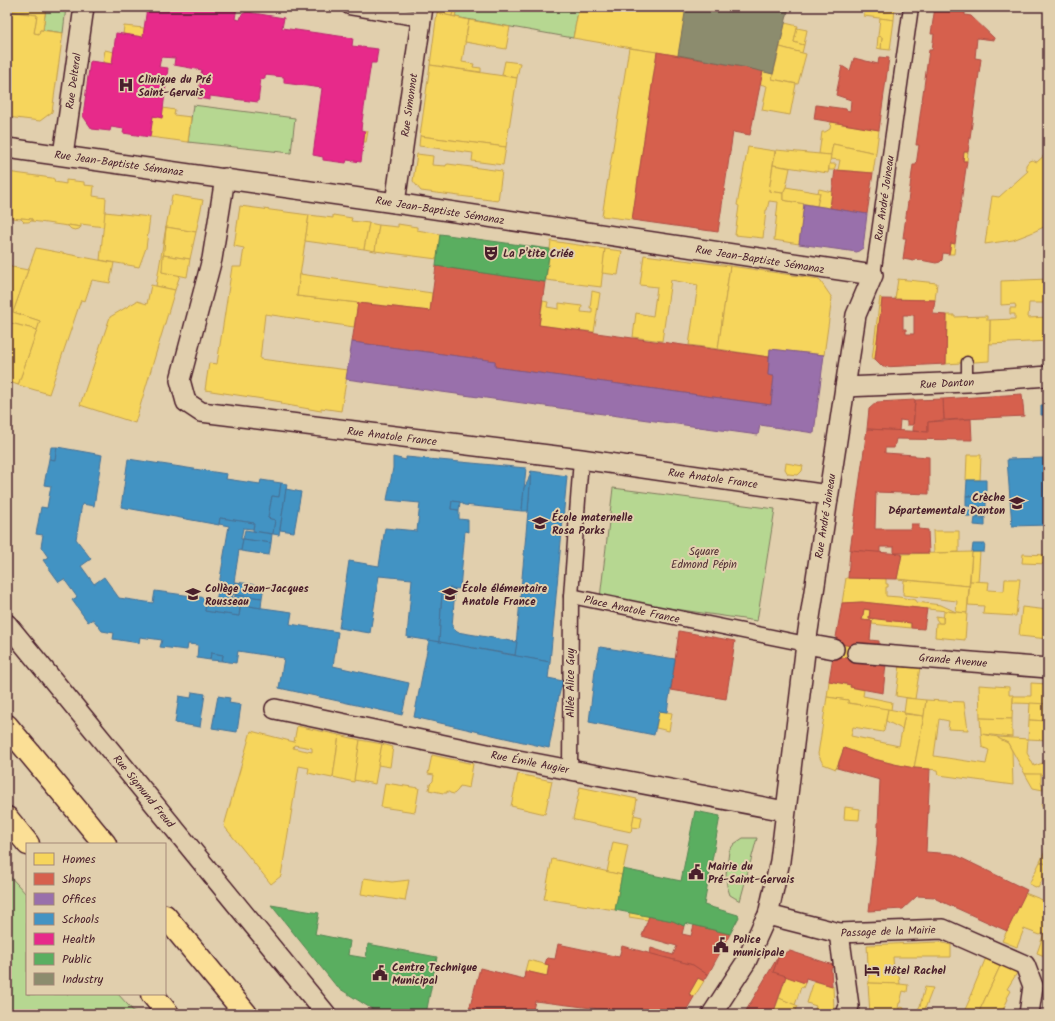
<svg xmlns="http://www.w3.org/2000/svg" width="1055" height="1021" font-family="Kalam,sans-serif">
  <rect width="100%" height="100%" fill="#e1cfad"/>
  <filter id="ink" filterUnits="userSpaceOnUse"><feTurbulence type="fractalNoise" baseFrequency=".025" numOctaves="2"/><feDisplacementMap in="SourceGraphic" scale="8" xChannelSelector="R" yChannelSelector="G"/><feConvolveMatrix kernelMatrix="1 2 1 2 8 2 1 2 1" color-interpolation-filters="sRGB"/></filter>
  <g filter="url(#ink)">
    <g fill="#b6d791" stroke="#807b5e">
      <polygon points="46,7 66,7 63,33 43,30"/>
      <polygon points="457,7 579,7 573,38 455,17"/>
      <polygon points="193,105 295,118 291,153 188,142"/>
      <polygon points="613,488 775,509 757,621 600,598"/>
      <polygon points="743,838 757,838 740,901 730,895 727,886 726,875 729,851 734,844"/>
      <polygon points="7,873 27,895 27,994 118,994 136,1014 7,1014"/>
    </g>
    <g fill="#f6d55c" stroke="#c29e4d" fill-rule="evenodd">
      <polygon points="7,7 46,7 43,30 40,30 39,34 34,33 37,15 7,11"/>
      <polygon points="438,7 454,7 452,16 437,13"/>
      <polygon points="454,7 457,7 455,17 452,16"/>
      <polygon points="579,7 710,7 702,60 573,38"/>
      <polygon points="865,7 895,7 894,20 864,16"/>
      <polygon points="7,11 37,15 34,33 39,34 40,30 63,33 52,112 40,121 7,117"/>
      <polygon points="437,13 469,20 462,62 474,64 473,67 481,68 481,72 430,65"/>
      <polygon points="880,18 894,20 890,50 881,49 882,37 878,36"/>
      <polygon points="469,20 510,27 506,49 465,42"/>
      <polygon points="785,23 798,26 794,42 804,45 802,53 780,47"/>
      <polygon points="124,26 144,28 143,37 123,34"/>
      <polygon points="797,28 807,30 804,45 794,42"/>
      <polygon points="878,36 882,37 881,49 877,48"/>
      <polygon points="780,47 806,54 798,84 772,79"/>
      <polygon points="629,48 657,52 632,220 602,216"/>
      <polygon points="105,50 114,52 112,64 103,62"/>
      <polygon points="505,61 520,63 517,78 502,75"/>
      <polygon points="430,65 517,78 506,147 420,136"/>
      <polygon points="763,71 773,74 772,79 796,84 790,115 762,110 767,86 760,84"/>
      <polygon points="163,108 175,110 174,115 191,117 188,142 150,137 153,116 162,118"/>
      <polygon points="831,122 879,130 876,153 833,144 831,155 819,154 822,132 825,132 830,129"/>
      <polygon points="365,131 368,131 366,142 364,142"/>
      <polygon points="420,136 506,147 503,165 472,161 473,153 419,146"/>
      <polygon points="833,144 876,153 873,173 838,170 840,160 830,159"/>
      <polygon points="748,147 775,151 769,191 783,193 783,200 804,204 799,244 774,240 778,202 769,201 767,210 766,210 763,238 735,235 739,206 737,205"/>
      <polygon points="776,150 831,155 828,173 773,165"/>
      <polygon points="964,152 968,152 967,161 963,161"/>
      <polygon points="1048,152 1048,225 1031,233 1013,240 985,244 992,196 999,197 1028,171 1026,168 1026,165 1029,161 1032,160 1037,162"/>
      <polygon points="417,154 433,156 432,165 446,166 446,165 448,164 502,171 498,201 421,191 413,181"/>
      <polygon points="829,164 836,164 834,170 829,170"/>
      <polygon points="773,165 790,168 786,187 783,193 769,191"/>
      <polygon points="7,172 52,178 54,179 55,182 66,184 66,180 84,182 84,185 94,186 93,196 106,198 104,227 81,224 81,227 68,225 68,226 32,221 32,219 21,218 21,219 12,218 12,216 7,215"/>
      <polygon points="786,187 820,193 817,206 783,200 783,193"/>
      <polygon points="819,189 832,192 830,208 817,206 820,193 818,192"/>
      <polygon points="172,195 203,200 196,232 166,227"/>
      <polygon points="240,206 309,215 297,296 358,303 354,327 265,314 260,359 348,370 341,411 321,408 321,411 281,404 282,402 205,390 209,363 217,364 232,267 241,267 244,248 234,246"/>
      <polygon points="105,212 150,217 146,248 139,267 100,260"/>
      <polygon points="309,215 333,218 333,215 352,218 351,221 369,223 364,249 305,241"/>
      <polygon points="21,218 32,219 32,221 28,222 24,222 21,219"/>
      <polygon points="369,223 379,225 375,251 364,249"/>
      <polygon points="398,224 417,227 417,230 440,234 437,259 375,251 379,225 398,227"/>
      <polygon points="68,225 81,227 79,229 75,230 71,229 68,226"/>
      <polygon points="166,227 196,232 190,259 163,255"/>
      <polygon points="166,227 162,272 180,275 175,290 156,286"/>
      <polygon points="551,241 605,249 601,287 546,280"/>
      <polygon points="951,243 955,244 954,254 949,254"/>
      <polygon points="36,248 114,263 110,283 92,280 85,301 81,300 49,394 18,385 40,321 13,312"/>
      <polygon points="605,249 622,251 618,275 602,273"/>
      <polygon points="163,255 190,259 187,277 162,272"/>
      <polygon points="644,255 730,266 718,349 689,345 698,285 671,280 662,341 633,337 636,313 653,316 657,287 640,285"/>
      <polygon points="7,266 28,270 13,312 40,321 37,330 7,322"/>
      <polygon points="730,266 819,279 832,298 824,355 770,349 769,357 718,349"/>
      <polygon points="300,274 432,293 430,311 297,296"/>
      <polygon points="898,279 937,283 935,300 895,299"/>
      <polygon points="1048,279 1048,303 1029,303 1028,318 1048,317 1048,341 990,344 990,320 1015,319 1015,314 1010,314 1010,308 1016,308 1015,304 1001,305 1001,281"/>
      <polygon points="151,285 175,290 135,423 80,405 110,317 137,301 147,304"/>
      <polygon points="592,291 600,293 594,332 539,325 543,301 548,302 547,307 559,309 559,303 582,306 581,312 592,313 592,308 590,308"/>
      <polygon points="880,297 882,299 875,359 872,359"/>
      <polygon points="947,315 954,315 954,317 987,316 987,320 990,320 989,361 946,364"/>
      <polygon points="7,322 37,330 18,385 7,381"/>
      <polygon points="967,455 981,455 980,480 966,480"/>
      <polygon points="786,463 803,466 802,471 798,475 788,474 785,469"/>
      <polygon points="933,531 959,531 959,552 934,553"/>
      <polygon points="972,552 980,552 978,582 970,581"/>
      <polygon points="972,552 969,586 897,579 902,554"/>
      <polygon points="1023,554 1048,555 1048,564 1022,563"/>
      <polygon points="846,578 886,578 886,584 888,584 888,587 886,587 886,596 899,597 916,600 916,602 941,605 956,612 862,602 842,603"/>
      <polygon points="1005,579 1020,579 1016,616 983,614 984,606 968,605 970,581 989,582 988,590 1004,591"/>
      <polygon points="904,580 969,586 967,613 956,612 957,601 903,595"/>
      <polygon points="1022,607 1048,610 1048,639 1019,636"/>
      <polygon points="864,609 870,610 869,618 873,618 872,621 862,620"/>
      <polygon points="944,611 967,613 965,640 935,637 936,623 943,623"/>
      <polygon points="936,616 943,617 943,623 939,623 936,619"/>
      <polygon points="873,618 911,623 911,628 872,624"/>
      <polygon points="835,643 858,647 856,659 833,656"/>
      <polygon points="900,665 920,667 915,699 896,696"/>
      <polygon points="829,681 851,685 850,687 864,690 863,696 892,702 891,710 848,703 848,700 827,697"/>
      <polygon points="1031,683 1048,684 1048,704 1013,703 1013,696 1031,696"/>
      <polygon points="979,685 1009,687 1009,695 1013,695 1012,719 980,718"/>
      <polygon points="827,697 848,700 848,703 888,709 884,731 883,732 853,727 851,736 899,746 905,714 924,716 914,768 894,764 874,759 844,748 836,769 823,764 818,754"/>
      <polygon points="906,698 926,700 924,716 904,713"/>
      <polygon points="926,700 964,702 968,730 948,729 949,721 939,719 934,756 986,764 989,750 982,747 981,734 998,737 998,738 1008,743 1012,751 1013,785 939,775 938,770 914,768 924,716"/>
      <polygon points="1030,703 1048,704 1048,721 1029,720"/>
      <polygon points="888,709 904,712 904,713 905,714 902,729 886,721"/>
      <polygon points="659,711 672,713 669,731 656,728"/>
      <polygon points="980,718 1012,719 1012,737 981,734"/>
      <polygon points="1029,720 1048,721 1048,740 1028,739"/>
      <path d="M297,726L339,735L333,777L332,778L308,773L309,768L299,766L281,876L271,884L224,826L251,731L294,742ZM294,745L312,748V752L293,748Z"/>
      <polygon points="339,735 360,740 354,782 333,777"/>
      <polygon points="998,737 1028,739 1027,753 1034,766 1043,763 1048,763 1048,775 1025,774 1008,743 998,738"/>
      <polygon points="360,740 382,744 375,784 354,780"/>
      <polygon points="382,744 393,747 390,767 378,765"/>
      <polygon points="432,755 473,764 469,788 460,786 458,790 454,794 450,793 447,791 447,793 443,793 429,790 430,784 433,781 434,775 428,774"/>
      <polygon points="518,774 552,781 545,814 511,806"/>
      <polygon points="1025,774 1041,774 1041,782 1043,790 1033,788"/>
      <polygon points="385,783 419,788 415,812 381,807"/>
      <polygon points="580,787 637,799 631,832 575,820 573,819"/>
      <polygon points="1041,804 1048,807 1048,819 1047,819"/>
      <polygon points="845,807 860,809 859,820 844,819"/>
      <polygon points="634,815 642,817 640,828 632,827"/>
      <polygon points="613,842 628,845 622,875 607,872"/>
      <polygon points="1048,845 1048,865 1040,862"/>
      <polygon points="552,859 622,875 615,910 544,899"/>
      <polygon points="1040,862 1047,864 1045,875 1038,888 1029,884"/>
      <polygon points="364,878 392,882 409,880 405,901 361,894"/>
      <polygon points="1025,893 1048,902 1048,954 1047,957 1037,953 1044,933 1040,935 1024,929 1017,947 1002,941"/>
      <polygon points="630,912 649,916 648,920 629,917"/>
      <polygon points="939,942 951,945 951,957 893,957 894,974 897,974 899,976 900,984 869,983 867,945"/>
      <polygon points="987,955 1002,962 978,1014 963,1014 972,994 971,994"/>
      <polygon points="528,960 549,965 547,976 525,971"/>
      <polygon points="1002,962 1013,967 1017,973 1007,989 1011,991 1007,998 1008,999 1001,1014 978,1014"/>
      <polygon points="786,976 805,983 803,988 801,987 795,1005 779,998"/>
      <polygon points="698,978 704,981 694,997 689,994"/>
      <polygon points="814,981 833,986 834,1009 832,1014 813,1014 816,1006 807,1003"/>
      <polygon points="869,983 900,984 908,985 907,992 903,991 900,1003 899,1003 898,1008 900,1009 901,1007 904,1008 903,1014 870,1014 868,984"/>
      <polygon points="925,987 933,988 923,1014 916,1012 920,1006"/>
      <polygon points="779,998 798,1006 795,1013 789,1011 787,1014 773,1014"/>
    </g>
    <g fill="#d6604d" stroke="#ac4c43" fill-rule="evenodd">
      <polygon points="935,7 961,7 965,10 965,15 971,16 994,38 994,40 977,38 975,58 981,59 968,152 964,152 963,161 967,161 955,244 951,243 949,254 943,253 942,260 940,262 936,263 915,259 914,261 903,259 906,238 903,238 913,165 916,165 919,145 916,145 929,50 932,50 934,34 931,34"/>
      <polygon points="657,52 743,67 763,71 750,135 733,132 718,232 632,220"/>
      <polygon points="879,57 889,58 879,130 814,119 816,105 846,109 846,110 850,111 851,100 836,95 842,66 850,71 854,58 878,64"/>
      <polygon points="835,170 873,173 867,214 830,208"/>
      <polygon points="436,266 545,282 539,325 769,357 768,375 774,376 771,405 495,367 495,361 352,342 358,303 430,311"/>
      <path d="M882,299L935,300L933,314L947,315L946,364L883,367L875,359ZM903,315H914V334H906V329H903Z"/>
      <polygon points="1022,394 1024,416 944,420 943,399"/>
      <polygon points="943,399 944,420 928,422 928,432 913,431 915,400"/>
      <polygon points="915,400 913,425 907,425 907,421 900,420 899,431 867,429 869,409 877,402"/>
      <polygon points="971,419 972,440 896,439 894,448 885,448 885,453 915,455 915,456 929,457 929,494 876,492 875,529 911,529 911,524 919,524 919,529 928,530 929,553 894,553 894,547 880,547 880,553 850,550 867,429 928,432 928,422"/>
      <polygon points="850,550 902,554 897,579 848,578"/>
      <polygon points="862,602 927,609 924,629 911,628 911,623 869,618 870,610 864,609 862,620 872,621 870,640 879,641 879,647 858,647 835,643 842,603"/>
      <polygon points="679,631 735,641 726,699 671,690"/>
      <polygon points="833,656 886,664 883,693 850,687 851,685 829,681"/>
      <polygon points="844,748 874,759 894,764 914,768 930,769 926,852 953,854 1027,890 1007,931 936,899 935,897 917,896 903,909 869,911 877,846 880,780 837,768"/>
      <polygon points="649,916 673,921 684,926 682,934 691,936 694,925 730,934 708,975 693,965 650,954 651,948 673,955 677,946 642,936"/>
      <polygon points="558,944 619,957 622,946 693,965 708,975 704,981 698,978 689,994 694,997 684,1014 606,1014 608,1010 535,1001 532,1014 468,1014 480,968 524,979 525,971 547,976 549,965 545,964 547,958 555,959"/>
      <polygon points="790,951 833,965 832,968 831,968 832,986 806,978 805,983 773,972 779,955"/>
      <polygon points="779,955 773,972 786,976 773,1014 744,1014"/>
    </g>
    <g fill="#9970ab" stroke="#815885">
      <polygon points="804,204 867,214 863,248 857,252 799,244"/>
      <polygon points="352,342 495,361 495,367 771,405 774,376 768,375 770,349 824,355 814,433 760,425 758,435 346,379"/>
    </g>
    <g fill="#4393c3" stroke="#457095">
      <polygon points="1041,405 1048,405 1048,412 1044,412 1044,415 1041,415"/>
      <polygon points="51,447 57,447 55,460 49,459"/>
      <polygon points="57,447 102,455 94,506 82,504 76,539 91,559 81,566 94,584 104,577 119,598 153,603 155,591 207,598 205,611 239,616 241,605 292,612 290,624 338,632 333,666 409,683 402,715 279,688 284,658 238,651 236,663 222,661 223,655 211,653 210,660 197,658 198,645 188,644 187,650 160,647 162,640 140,637 139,643 113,639 114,633 102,631 93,619 88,622 72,600 77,597 64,579 59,582 43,560 48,557 41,547 43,535 36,534 41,507 47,508 51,486 44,485 49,459 55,460"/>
      <polygon points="1045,447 1048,447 1048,525 1012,526 1007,459 1045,458"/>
      <polygon points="393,457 406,460 406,457 526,468 522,511 464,505 460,502 452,501 451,509 459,510 459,519 468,520 468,532 465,531 460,589 449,588 449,593 442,593 439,642 407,637 412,579 379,576 370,633 339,628 349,561 379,566 385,528 417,531 420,503 387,500 393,468"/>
      <polygon points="128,459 227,474 226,479 260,484 261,480 281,483 279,497 272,496 268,518 275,520 273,534 253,531 254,523 220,518 219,525 121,507"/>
      <polygon points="531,471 567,476 550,662 515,656 528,511"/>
      <polygon points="531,471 528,511 522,511 524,488 528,481"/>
      <polygon points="967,480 986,480 986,496 966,496"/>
      <polygon points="281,483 287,484 279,535 273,534 275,520 268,518 272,496 279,497"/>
      <polygon points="286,489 301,492 294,532 280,530"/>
      <polygon points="966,496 986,496 986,507 966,506"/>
      <polygon points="452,501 460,502 459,510 451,509"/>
      <polygon points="966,510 986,511 985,517 966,516"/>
      <polygon points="220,518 254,523 253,529 243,528 241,539 243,539 241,551 239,550 234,582 236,582 235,594 233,594 231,605 240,606 239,616 205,611 207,600 216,602 225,549 229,526 219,524"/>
      <polygon points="975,518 985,518 985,526 974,525"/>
      <polygon points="245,530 272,534 271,543 243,539"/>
      <polygon points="243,539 271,543 269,555 241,551"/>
      <polygon points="973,544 985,544 984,552 972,552"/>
      <polygon points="236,582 264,586 262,598 235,595"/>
      <polygon points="449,588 455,589 452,627 457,632 517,642 515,655 439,642 442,593 449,593"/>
      <polygon points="235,595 262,598 261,608 233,603"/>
      <polygon points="429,640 550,662 548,678 563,681 559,695 549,748 414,717"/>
      <polygon points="600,647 675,659 667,712 659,711 654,735 589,722 595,670"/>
      <polygon points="211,653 223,655 222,661 210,660"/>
      <polygon points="192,692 205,694 200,727 175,723 179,696 191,698"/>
      <polygon points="218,696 230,698 229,703 241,705 237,732 212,728"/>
    </g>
    <polygon fill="#e7298a" stroke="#b8266e" points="147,7 237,7 235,19 240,20 242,14 247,12 284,18 282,28 353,38 352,46 378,49 376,63 371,63 362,121 361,130 365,131 361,162 347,160 346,163 323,160 323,157 313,155 322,88 284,83 284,77 265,75 265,79 261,78 258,102 210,96 210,100 198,98 201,79 202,79 202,73 201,73 202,70 174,65 175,58 161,57 159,67 168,68 162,118 153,116 150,137 123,133 124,129 111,127 110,131 92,129 83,116 90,61 112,64 116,33 143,37"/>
    <g fill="#5aae61" stroke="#558351">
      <polygon points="440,234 550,249 545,282 436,266"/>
      <polygon points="695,811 720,816 704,905 738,915 739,917 730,934 685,923 684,926 673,921 615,910 623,869 681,881"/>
      <polygon points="271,905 319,913 315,934 350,941 348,955 366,958 368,944 437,957 426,1014 380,1014 337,987"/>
    </g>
    <polygon fill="#8c8c6e" stroke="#786b5a" points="686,7 789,7 773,74 743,67 678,55"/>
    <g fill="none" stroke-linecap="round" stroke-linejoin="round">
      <g stroke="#4a1f2b" stroke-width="13">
        <polyline id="service" points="967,362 967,382"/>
      </g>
      <g stroke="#4a1f2b" stroke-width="17">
        <g id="pedestrian">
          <polyline points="349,7 422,19"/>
          <polyline points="873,275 911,7"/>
          <polyline points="581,459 571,596 806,644"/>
          <polyline points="570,770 571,596"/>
        </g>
      </g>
      <g stroke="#4a1f2b" stroke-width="22">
        <g id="minor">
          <polyline points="7,148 395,203 873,275 856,315 806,644 780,861 768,915 763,924 746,962 712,1014"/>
          <polyline points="63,155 84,7"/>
          <polyline points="225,178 212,259 180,380 186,402 201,412 581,459 828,495"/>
          <polyline points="395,203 423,7"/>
          <polyline points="845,387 967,382 1048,376"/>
          <polyline points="7,624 326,1014"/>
          <polyline points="806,644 834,649"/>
          <polyline points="857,653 1048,668"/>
          <polyline points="275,709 492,755 785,811"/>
          <polyline points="768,915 839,933 943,929 1025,965 1033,986 1029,1014"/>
          <polyline points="839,933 849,1006 846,1014"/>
        </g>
      </g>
      <g stroke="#4a1f2b" stroke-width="25">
        <g id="trunk">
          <polyline points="7,726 105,844"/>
          <polyline points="7,818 28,844"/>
          <polyline points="165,916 246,1014"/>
          <polyline points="152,994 168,1014"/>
        </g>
      </g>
      <use href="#service" stroke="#e1cfad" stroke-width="10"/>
      <use href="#pedestrian" stroke="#e1cfad" stroke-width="14"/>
      <use href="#minor" stroke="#e1cfad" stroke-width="19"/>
      <use href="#trunk" stroke="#fbdf96" stroke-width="22"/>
      <polyline stroke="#4a1f2b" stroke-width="1" points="7,1009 14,1014"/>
    </g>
  </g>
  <defs>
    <g id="hospital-bare" transform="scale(1.2)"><path d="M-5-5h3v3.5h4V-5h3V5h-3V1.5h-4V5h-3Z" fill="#4a1f2b" stroke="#e1cfad" stroke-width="2.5" paint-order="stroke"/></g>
    <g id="theatre-bare" transform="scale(1.2)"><path d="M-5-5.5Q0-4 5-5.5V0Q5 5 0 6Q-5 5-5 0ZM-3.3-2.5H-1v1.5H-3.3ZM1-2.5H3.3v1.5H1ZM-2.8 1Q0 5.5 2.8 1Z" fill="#4a1f2b" stroke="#e1cfad" stroke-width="2.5" paint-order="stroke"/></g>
    <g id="school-bare" transform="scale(1.2)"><path d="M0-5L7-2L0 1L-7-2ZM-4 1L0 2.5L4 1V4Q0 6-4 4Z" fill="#4a1f2b" stroke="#e1cfad" stroke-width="2.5" paint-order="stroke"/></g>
    <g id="civic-bare" transform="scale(1.2)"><path d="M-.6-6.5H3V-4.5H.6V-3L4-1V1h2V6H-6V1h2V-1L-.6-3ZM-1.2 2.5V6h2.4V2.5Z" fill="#4a1f2b" stroke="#e1cfad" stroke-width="2.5" paint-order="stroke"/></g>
    <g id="hotel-bare" transform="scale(1.2)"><path d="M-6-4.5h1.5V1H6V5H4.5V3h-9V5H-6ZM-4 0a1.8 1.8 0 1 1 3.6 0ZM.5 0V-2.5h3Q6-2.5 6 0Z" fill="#4a1f2b" stroke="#e1cfad" stroke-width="2.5" paint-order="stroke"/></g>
  </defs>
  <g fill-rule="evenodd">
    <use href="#hospital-bare" x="126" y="85"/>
    <use href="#theatre-bare" x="491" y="253"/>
    <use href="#school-bare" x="1017" y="503"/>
    <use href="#school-bare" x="540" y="523"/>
    <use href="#school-bare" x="193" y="594"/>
    <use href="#school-bare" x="450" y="594"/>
    <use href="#civic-bare" x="696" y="872"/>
    <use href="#civic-bare" x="721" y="945"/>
    <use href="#hotel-bare" x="872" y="970"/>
    <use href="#civic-bare" x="380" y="973"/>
  </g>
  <g text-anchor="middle" stroke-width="4" stroke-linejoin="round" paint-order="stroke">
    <g font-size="11" font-weight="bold" fill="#4a1f2b" stroke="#e1cfad" text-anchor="start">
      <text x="138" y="83">Clinique du Pré<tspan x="138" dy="13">Saint-Gervais</tspan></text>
      <text x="503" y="257">La P'tite Criée</text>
      <text x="1005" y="501" text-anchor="end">Crèche<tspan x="1005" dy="13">Départementale Danton</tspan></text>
      <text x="552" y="521">École maternelle<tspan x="552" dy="13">Rosa Parks</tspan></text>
      <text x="205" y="592">Collège Jean-Jacques<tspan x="205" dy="13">Rousseau</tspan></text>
      <text x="462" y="592">École élémentaire<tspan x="462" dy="13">Anatole France</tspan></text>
      <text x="708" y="870">Mairie du<tspan x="708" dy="13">Pré-Saint-Gervais</tspan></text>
      <text x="733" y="943">Police<tspan x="733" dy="13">municipale</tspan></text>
      <text x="392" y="971">Centre Technique<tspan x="392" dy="13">Municipal</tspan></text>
      <text x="884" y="974">Hôtel Rachel</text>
    </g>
    <g font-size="11" fill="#4a1f2b" stroke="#e1cfad">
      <text transform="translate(73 81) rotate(-82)" y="4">Rue Delteral</text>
      <text transform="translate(409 105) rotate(-82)" y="4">Rue Simonnot</text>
      <text transform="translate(119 163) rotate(8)" y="4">Rue Jean-Baptiste Sémanaz</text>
      <text transform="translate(884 198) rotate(-82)" y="4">Rue André Joineau</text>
      <text transform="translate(440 210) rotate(9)" y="4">Rue Jean-Baptiste Sémanaz</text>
      <text transform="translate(760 259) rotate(9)" y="4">Rue Jean-Baptiste Sémanaz</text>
      <text transform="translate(947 383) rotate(-3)" y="4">Rue Danton</text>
      <text transform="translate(392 436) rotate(7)" y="4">Rue Anatole France</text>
      <text transform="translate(713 478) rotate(8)" y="4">Rue Anatole France</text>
      <text transform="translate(825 516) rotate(-81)" y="4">Rue André Joineau</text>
      <text transform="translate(632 609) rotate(12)" y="4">Place Anatole France</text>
      <text transform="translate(953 660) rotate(5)" y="4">Grande Avenue</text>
      <text transform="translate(570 683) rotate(-90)" y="4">Allée Alice Guy</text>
      <text transform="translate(530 762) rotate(11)" y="4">Rue Émile Augier</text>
      <text transform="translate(144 791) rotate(51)" y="4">Rue Sigmund Freud</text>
      <text transform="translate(888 931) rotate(-2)" y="4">Passage de la Mairie</text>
    </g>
    <g font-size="11" fill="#553135" stroke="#e1cfad">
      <text x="704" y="555">Square<tspan x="704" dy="13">Edmond Pépin</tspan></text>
    </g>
  </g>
  <rect width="1055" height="1021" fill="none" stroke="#e1cfad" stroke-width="24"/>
  <rect x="12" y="12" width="1031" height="997" fill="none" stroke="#4a1f2b" stroke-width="1.5" filter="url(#ink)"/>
  <rect x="26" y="843" width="140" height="152" fill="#e1cfad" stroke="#a58979"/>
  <rect x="34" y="853" width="20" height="12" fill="#f6d55c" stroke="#a58979"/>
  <text x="62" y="863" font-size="12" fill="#4a1f2b">Homes</text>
  <rect x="34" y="873" width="20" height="12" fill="#d6604d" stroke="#a58979"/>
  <text x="62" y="883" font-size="12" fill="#4a1f2b">Shops</text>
  <rect x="34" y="893" width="20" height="12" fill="#9970ab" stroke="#a58979"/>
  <text x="62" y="903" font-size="12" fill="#4a1f2b">Offices</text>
  <rect x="34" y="913" width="20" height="12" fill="#4393c3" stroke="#a58979"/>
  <text x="62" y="923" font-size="12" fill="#4a1f2b">Schools</text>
  <rect x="34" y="933" width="20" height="12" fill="#e7298a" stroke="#a58979"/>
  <text x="62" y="943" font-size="12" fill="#4a1f2b">Health</text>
  <rect x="34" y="953" width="20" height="12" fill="#5aae61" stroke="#a58979"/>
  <text x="62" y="963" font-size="12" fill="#4a1f2b">Public</text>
  <rect x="34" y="973" width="20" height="12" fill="#8c8c6e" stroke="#a58979"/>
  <text x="62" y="983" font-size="12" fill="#4a1f2b">Industry</text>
</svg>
